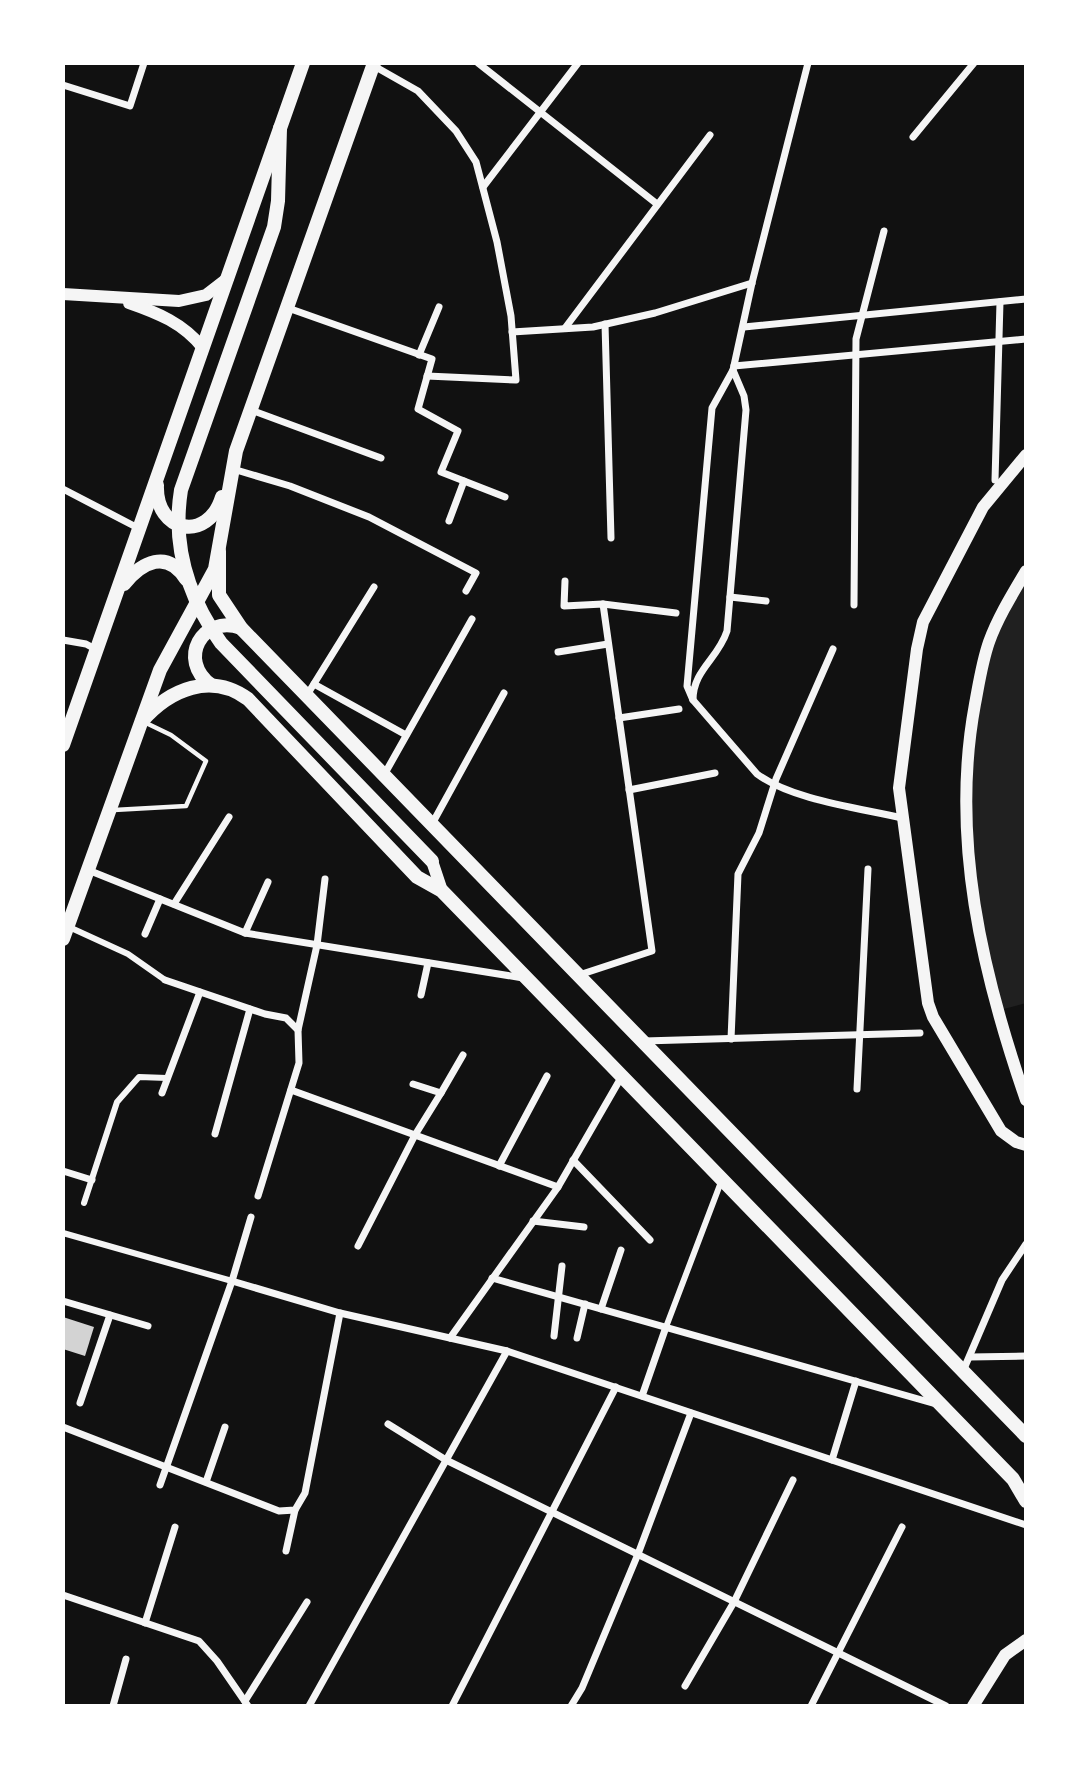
<svg xmlns="http://www.w3.org/2000/svg" width="1089" height="1769" font-family="Cabin,sans-serif">
  <rect width="100%" height="100%" fill="#111"/>
  <polygon fill="#202020" points="1026,571 1026,1003 996,1011 965,824 982,667"/>
  <polygon fill="#d3d3d3" points="63,1317 94,1327 85,1356 63,1349"/>
  <g fill="none" stroke-linecap="round" stroke-linejoin="round">
    <polyline stroke="#f5f5f5" stroke-width="4.5" points="114,810 186,806 206,761 171,735 144,722"/>
    <g stroke="#f5f5f5" stroke-width="6">
      <polyline points="69,927 128,954 165,980"/>
      <polyline points="84,1203 117,1102 139,1077 167,1078"/>
      <polyline points="63,1233 232,1281"/>
      <polyline points="666,1327 721,1182"/>
    </g>
    <g stroke="#f5f5f5" stroke-width="7">
      <polyline points="478,63 657,204"/>
      <polyline points="374,66 418,91 456,131 476,162 497,242 511,316 516,380 427,376"/>
      <polyline points="63,85 130,106 144,63"/>
      <polyline points="913,137 974,63"/>
      <polyline points="483,187 578,63"/>
      <polyline points="288,308 432,359 418,409 458,431 441,472 505,497"/>
      <polyline points="605,324 611,538"/>
      <polyline points="744,327 1026,299"/>
      <polyline points="565,328 710,135"/>
      <polyline points="512,332 593,327 655,313 752,283"/>
      <polyline points="419,355 439,307"/>
      <polyline points="734,366 1026,339"/>
      <path d="M733,370L744,396L746,410L727,631C718,659 693,670 693,700L687,686L712,408Z"/>
      <polyline points="733,370 752,283 808,63"/>
      <polyline points="251,410 381,458"/>
      <polyline points="233,469 290,486 369,517 476,573 466,591"/>
      <polyline points="995,480 1000,302"/>
      <polyline points="63,489 138,528"/>
      <polyline points="449,521 464,481"/>
      <polyline points="565,581 564,606 603,604 652,951 579,975"/>
      <polyline points="730,597 766,601"/>
      <polyline points="603,604 676,613"/>
      <polyline points="854,605 856,339 884,231"/>
      <polyline points="63,640 86,644 97,650"/>
      <polyline points="558,652 608,644"/>
      <polyline points="314,684 406,735"/>
      <polyline points="307,695 374,587"/>
      <path d="M693,700L757,774C792,800 859,808 902,818"/>
      <polyline points="619,718 679,709"/>
      <polyline points="384,775 472,619"/>
      <polyline points="629,790 715,773"/>
      <polyline points="432,824 504,693"/>
      <polyline points="88,870 245,933 523,978"/>
      <polyline points="174,904 229,817"/>
      <polyline points="245,933 268,882"/>
      <polyline points="145,934 160,899"/>
      <polyline points="165,980 265,1014 286,1018 298,1030 299,1063 258,1196"/>
      <polyline points="421,995 428,963"/>
      <polyline points="298,1030 317,945 325,879"/>
      <polyline points="731,1039 738,874 759,833 776,779 833,649"/>
      <polyline points="644,1041 920,1033"/>
      <polyline points="857,1089 868,869"/>
      <polyline points="291,1090 558,1187"/>
      <polyline points="162,1093 200,992"/>
      <polyline points="441,1093 463,1055"/>
      <polyline points="215,1134 250,1009"/>
      <polyline points="573,1160 650,1240"/>
      <polyline points="499,1166 547,1076"/>
      <polyline points="63,1171 92,1180"/>
      <polyline points="533,1221 584,1227"/>
      <polyline points="358,1246 415,1135 441,1093 413,1084"/>
      <polyline points="492,1278 936,1404"/>
      <polyline points="232,1281 340,1313 507,1351 1026,1525"/>
      <polyline points="63,1301 148,1326"/>
      <polyline points="601,1309 621,1250"/>
      <polyline points="554,1336 562,1266"/>
      <polyline points="450,1338 558,1187 622,1076"/>
      <polyline points="577,1338 585,1304"/>
      <polyline points="970,1357 1026,1356"/>
      <polyline points="963,1371 1002,1280 1026,1244"/>
      <polyline points="642,1396 666,1327"/>
      <polyline points="80,1403 110,1315"/>
      <polyline points="388,1424 446,1460 946,1706"/>
      <polyline points="63,1427 279,1511 295,1510 305,1493 340,1313"/>
      <polyline points="832,1460 856,1381"/>
      <polyline points="206,1482 225,1427"/>
      <polyline points="160,1485 232,1281 251,1217"/>
      <polyline points="286,1551 295,1510"/>
      <polyline points="63,1595 199,1641 217,1661 248,1706"/>
      <polyline points="145,1623 175,1527"/>
      <polyline points="685,1686 734,1602 793,1480"/>
      <polyline points="245,1701 307,1602"/>
      <polyline points="113,1706 126,1659"/>
      <polyline points="309,1706 507,1351"/>
      <polyline points="452,1706 616,1387"/>
      <polyline points="571,1706 582,1688 638,1554 691,1413"/>
      <polyline points="811,1706 902,1527"/>
    </g>
    <g stroke="#f5f5f5" stroke-width="12">
      <polyline points="63,294 179,301 206,295 228,278"/>
      <path d="M129,303C158,313 183,323 203,348"/>
      <polyline points="973,1706 1005,1655 1026,1640"/>
    </g>
    <g stroke="#f5f5f5" stroke-width="12">
      <polyline points="1026,455 983,507 923,622 917,649 899,788 928,1003 933,1017 1001,1131 1016,1142 1026,1145"/>
      <path d="M1026,571C1013,593 998,617 989,642C982,662 979,683 975,704C950,838 982,973 1026,1100"/>
      <polyline points="432,861 442,891"/>
    </g>
    <g stroke="#f5f5f5" stroke-width="14">
      <path d="M280,128L278,201L274,227L181,490C172,546 188,597 221,643L432,861"/>
      <path d="M157,485C155,533 208,543 222,497"/>
      <polyline points="219,551 219,595 241,628 1026,1436"/>
      <path d="M124,584C142,562 167,549 186,579"/>
      <path d="M211,685C177,660 202,614 241,628"/>
      <path d="M142,721C170,689 211,672 248,699L417,877L442,891L1013,1479L1026,1501"/>
      <polyline points="63,745 303,63"/>
      <polyline points="63,939 160,670 215,569 236,451 374,63"/>
    </g>
  </g>
  <rect width="1089" height="1769" fill="none" stroke="#ffffff" stroke-width="130"/>
</svg>
